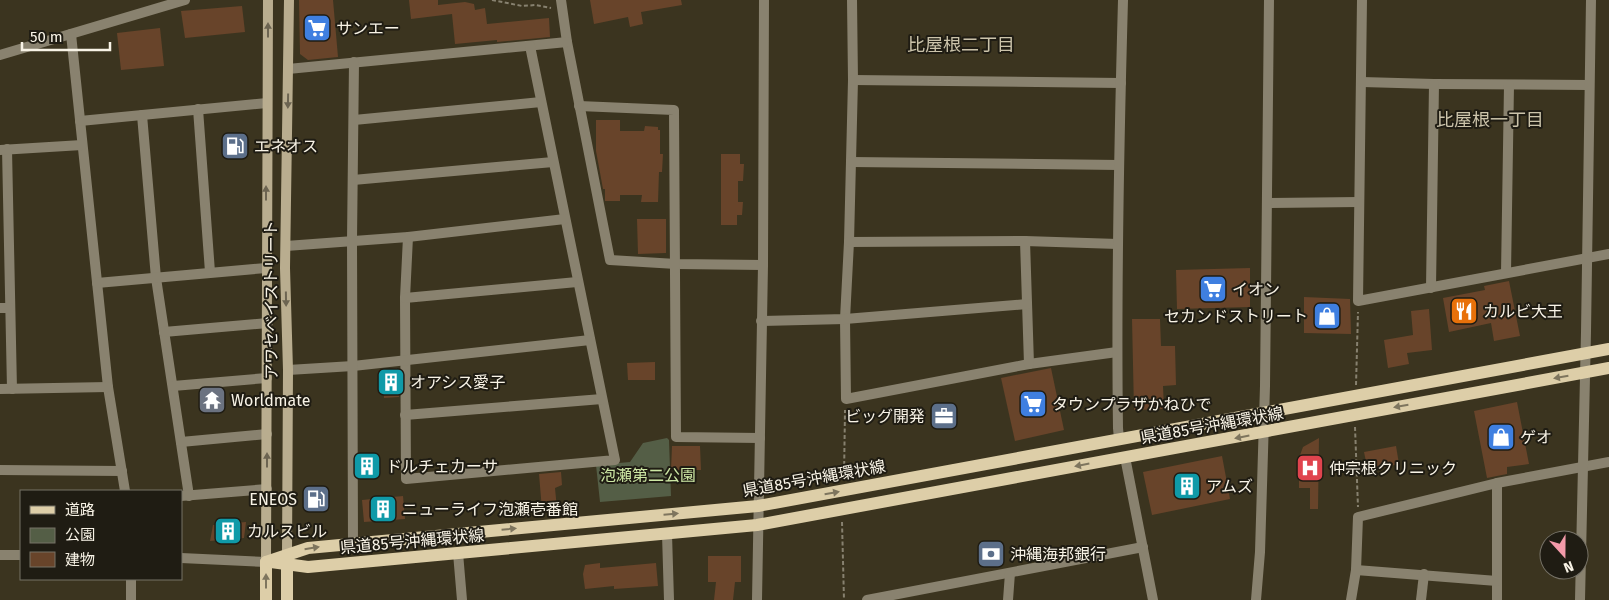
<svg xmlns="http://www.w3.org/2000/svg" width="1609" height="600" font-family="'Fira Sans','Noto Sans JP',sans-serif">
  <rect width="100%" height="100%" fill="#3b341f"/>
  <polygon fill="#545e46" points="667,438 669,440 671,496 600,502 596,465 630,462 643,443"/>
  <g fill="#68442a">
    <polygon points="299,0 333,0 338,57 308,60 300,54"/>
    <polygon points="409,0 438,0 438,5 465,2 474,4 475,10 485,8 487,24 549,18 550,37 497,42 497,40 455,44 452,14 411,19"/>
    <polygon points="590,0 681,0 682,5 641,12 643,24 630,27 628,17 594,24"/>
    <polygon points="242,6 245,32 185,38 181,11"/>
    <polygon points="160,28 164,66 121,70 117,33"/>
    <polygon points="596,120 620,120 620,131 644,131 645,126 658,127 658,130 660,130 660,154 663,154 662,172 659,172 658,202 641,202 642,195 620,195 620,201 605,201 605,189 603,189 596,151"/>
    <polygon points="721,154 740,154 740,164 744,164 743,181 738,181 738,202 743,202 742,215 737,215 737,225 721,225"/>
    <polygon points="637,219 666,219 666,253 638,254"/>
    <polygon points="1250,268 1250,307 1177,309 1176,270"/>
    <polygon points="1509,281 1520,336 1494,341 1491,323 1449,332 1443,298 1485,290 1484,286"/>
    <polygon points="1304,297 1350,299 1351,334 1304,333"/>
    <polygon points="1429,309 1432,350 1407,353 1409,364 1388,368 1384,340 1413,335 1411,311"/>
    <polygon points="1132,319 1160,319 1161,346 1175,346 1176,385 1163,386 1164,409 1134,410"/>
    <polygon points="655,362 655,380 628,380 627,363"/>
    <polygon points="397,368 399,397 384,398 383,370"/>
    <polygon points="1051,368 1064,430 1015,441 1001,378"/>
    <polygon points="1517,402 1529,464 1507,467 1507,474 1487,478 1474,411"/>
    <polygon points="1319,438 1318,509 1310,509 1310,488 1299,488 1299,458 1303,447"/>
    <polygon points="672,446 700,446 701,470 671,470"/>
    <polygon points="1396,446 1399,464 1368,471 1364,452"/>
    <rect x="360" y="456" width="17" height="19"/>
    <polygon points="1222,456 1230,499 1152,515 1143,472"/>
    <polygon points="561,472 562,485 555,488 557,509 542,510 539,474"/>
    <polygon points="403,496 405,519 364,522 362,500"/>
    <polygon points="246,522 244,538 210,541 213,525"/>
    <polygon points="708,556 741,556 741,582 735,582 733,600 714,600 716,582 708,582"/>
    <polygon points="600,563 600,568 656,563 658,586 614,589 614,586 585,589 583,574 585,565"/>
  </g>
  <g fill="none" stroke-linecap="round" stroke-linejoin="round">
    <g stroke="#87816f" stroke-width="2" stroke-dasharray="4 2.5" stroke-linecap="butt">
      <polyline points="492,0 522,6 536,5 551,8"/>
      <polyline points="1356,385 1358,312"/>
      <polyline points="1355,427 1358,507"/>
      <polyline points="844,478 845,410"/>
      <polyline points="842,522 844,600"/>
    </g>
    <g stroke="#89826f" stroke-width="10">
      <polyline points="561,0 567,42 610,260 676,264 763,265"/>
      <polyline points="852,0 853,80 849,242 845,319 846,399 1029,364 1117,352"/>
      <polyline points="1362,0 1358,301 1609,254"/>
      <polyline points="71,34 108,387 125,491"/>
      <polyline points="288,69 567,42"/>
      <polyline points="853,80 1121,83"/>
      <polyline points="1362,82 1434,84 1589,85"/>
      <polyline points="579,106 674,110 676,437 760,438"/>
      <polyline points="198,109 210,272"/>
      <polyline points="142,115 156,278 189,496"/>
      <polyline points="354,120 541,102"/>
      <polyline points="80,121 267,103"/>
      <polyline points="7,149 12,389"/>
      <polyline points="0,150 82,145"/>
      <polyline points="851,162 1119,165"/>
      <polyline points="353,180 553,162"/>
      <polyline points="1267,203 1359,202"/>
      <polyline points="408,237 405,298 406,479 615,460 530,46"/>
      <polyline points="1025,241 1029,364"/>
      <polyline points="849,242 1025,241 1118,244"/>
      <polyline points="286,246 408,237 565,219"/>
      <polyline points="1506,273 1509,85"/>
      <polyline points="97,283 266,268"/>
      <polyline points="1431,288 1434,84"/>
      <polyline points="405,298 577,282"/>
      <polyline points="0,308 10,308"/>
      <polyline points="761,321 845,319 1027,304"/>
      <polyline points="164,332 268,323"/>
      <polyline points="288,370 353,366 590,340"/>
      <polyline points="173,386 267,378"/>
      <polyline points="0,389 108,387"/>
      <polyline points="405,415 602,399"/>
      <path d="M1119,439L1118,428C1116,285 1119,143 1123,0"/>
      <polyline points="181,442 267,434"/>
      <polyline points="1125,457 1153,600"/>
      <polyline points="0,470 122,471"/>
      <polyline points="1497,483 1497,600"/>
      <polyline points="181,496 267,489"/>
      <polyline points="667,534 669,600"/>
      <polyline points="353,544 352,240 354,62"/>
      <polyline points="458,553 462,600"/>
      <polyline points="1356,570 1497,581"/>
      <polyline points="131,600 131,579"/>
      <polyline points="867,600 1143,547"/>
      <polyline points="1008,600 1010,573"/>
      <polyline points="1351,600 1356,570 1358,517 1497,483 1609,462"/>
      <polyline points="1421,600 1424,574"/>
    </g>
    <g stroke="#89826f" stroke-width="10">
      <polyline points="0,55 185,0"/>
      <polyline points="0,555 21,555"/>
      <polyline points="181,558 266,562"/>
      <polyline points="757,600 763,265 764,0"/>
      <polyline points="1256,600 1260,552 1265,386 1269,0"/>
      <polyline points="1580,600 1586,332 1591,0"/>
    </g>
    <g stroke="#b9ad8f" stroke-width="10">
      <polyline points="287,555 288,370 285,268 289,0"/>
      <polyline points="266,562 268,0"/>
    </g>
    <g stroke="#ddcea8" stroke-width="12">
      <polyline points="266,562 308,548 758,506 1609,349"/>
      <polyline points="266,562 266,600"/>
      <polyline points="271,562 308,567 757,525 1609,368"/>
      <polyline points="287,600 287,558"/>
    </g>
  </g>
  <defs><path id="oneway-solid" d="M-6-.8H1V-3.2L6.5 0L1 3.2V.8H-6Z" transform="scale(1.25)"/></defs>
  <g fill="#6c6451">
    <use href="#oneway-solid" transform="translate(268 30) rotate(-90)"/>
    <use href="#oneway-solid" transform="translate(288 101) rotate(91)"/>
    <use href="#oneway-solid" transform="translate(266 193) rotate(-90)"/>
    <use href="#oneway-solid" transform="translate(286 299) rotate(89)"/>
    <use href="#oneway-solid" transform="translate(267 460) rotate(-90)"/>
  </g>
  <g fill="#7e755e">
    <use href="#oneway-solid" transform="translate(1561 377) rotate(170)"/>
    <use href="#oneway-solid" transform="translate(1401 406) rotate(170)"/>
    <use href="#oneway-solid" transform="translate(1242 437) rotate(169)"/>
    <use href="#oneway-solid" transform="translate(1082 465) rotate(169)"/>
    <use href="#oneway-solid" transform="translate(832 493) rotate(-10)"/>
    <use href="#oneway-solid" transform="translate(671 514) rotate(-5)"/>
    <use href="#oneway-solid" transform="translate(509 529) rotate(-6)"/>
    <use href="#oneway-solid" transform="translate(312 548) rotate(-9)"/>
    <use href="#oneway-solid" transform="translate(266 581) rotate(-90)"/>
  </g>
  <defs>
    <g id="supermarket-square" transform="scale(1.4375)"><rect x="-9" y="-9" width="18" height="18" rx="4" fill="#3f7fe0" stroke="#1f1c13"/><path d="M-6-5.5h2.5l.6 2H6L4.5 2H-2.5L-4.4-4H-6ZM-1.5 3.2a1.3 1.3 0 1 0 .1 0ZM3 3.2a1.3 1.3 0 1 0 .1 0Z" fill="#fff"/></g>
    <g id="fuel-square" transform="scale(1.4375)"><rect x="-9" y="-9" width="18" height="18" rx="4" fill="#5c6f8a" stroke="#1f1c13"/><path d="M-5.5-6h7V0h2V4h1.3V-2.5L3-4.5l.8-.8L6-3V5H2.5V1h-1V6h-7ZM-4.2-4.7v3.2H.2V-4.7Z" fill="#fff"/></g>
    <g id="restaurant-square" transform="scale(1.4375)"><rect x="-9" y="-9" width="18" height="18" rx="4" fill="#e8710a" stroke="#1f1c13"/><path d="M-5-6h1v4h1v-4h1v4h1v-4h1v5L-1.5 .5V6h-2V.5L-5-1ZM5-6V6H3V1.5H1.5Q1.5-4 5-6Z" fill="#fff"/></g>
    <g id="shop-square" transform="scale(1.4375)"><rect x="-9" y="-9" width="18" height="18" rx="4" fill="#3f7fe0" stroke="#1f1c13"/><path d="M-5-2.5h2.3a2.7 3.5 0 0 1 5.4 0H5L5.5 6h-11ZM-1.5-2.5h3a1.5 2.3 0 0 0-3 0Z" fill="#fff"/></g>
    <g id="building-square" transform="scale(1.4375)"><rect x="-9" y="-9" width="18" height="18" rx="4" fill="#0f9aa8" stroke="#1f1c13"/><path d="M-4-6H4V6H1V3H-1V6H-4ZM-2.5-4.3h1.7v1.8h-1.7ZM.8-4.3h1.7v1.8H.8ZM-2.5-1h1.7V.8h-1.7ZM.8-1h1.7V.8H.8Z" fill="#fff"/></g>
    <g id="temple-square" transform="scale(1.4375)"><rect x="-9" y="-9" width="18" height="18" rx="4" fill="#6b7280" stroke="#1f1c13"/><path d="M0-6L5-2H3V0L6.5 2.5H4V6H1.5V3h-3V6H-4V2.5H-6.5L-3 0V-2H-5Z" fill="#fff"/></g>
    <g id="office-square" transform="scale(1.4375)"><rect x="-9" y="-9" width="18" height="18" rx="4" fill="#5c6f8a" stroke="#1f1c13"/><path d="M-6-3h4V-5.5h4V-3h4V5H-6ZM-1-4.5V-3h2v-1.5ZM-6 0V1H6V0Z" fill="#fff"/></g>
    <g id="hospital-square" transform="scale(1.4375)"><rect x="-9" y="-9" width="18" height="18" rx="4" fill="#e0444e" stroke="#1f1c13"/><path d="M-5-5h3v3.5h4V-5h3V5h-3V1.5h-4V5h-3Z" fill="#fff"/></g>
    <g id="bank-square" transform="scale(1.4375)"><rect x="-9" y="-9" width="18" height="18" rx="4" fill="#5c6f8a" stroke="#1f1c13"/><path d="M-6-4H6V4H-6ZM0-2.3a2.3 2.3 0 1 0 0 4.6a2.3 2.3 0 1 0 0-4.6Z" fill="#fff"/></g>
  </defs>
  <g fill-rule="evenodd">
    <use href="#supermarket-square" x="317" y="28"/>
    <use href="#fuel-square" x="235" y="146"/>
    <use href="#supermarket-square" x="1213" y="289"/>
    <use href="#restaurant-square" x="1464" y="311"/>
    <use href="#shop-square" x="1327" y="316"/>
    <use href="#building-square" x="391" y="382"/>
    <use href="#temple-square" x="212" y="400"/>
    <use href="#supermarket-square" x="1033" y="404"/>
    <use href="#office-square" x="944" y="416"/>
    <use href="#shop-square" x="1501" y="437"/>
    <use href="#building-square" x="367" y="466"/>
    <use href="#hospital-square" x="1310" y="468"/>
    <use href="#building-square" x="1187" y="486"/>
    <use href="#fuel-square" x="316" y="499"/>
    <use href="#building-square" x="383" y="509"/>
    <use href="#building-square" x="228" y="531"/>
    <use href="#bank-square" x="991" y="554"/>
  </g>
  <g text-anchor="middle" stroke-width="4" stroke-linejoin="round" paint-order="stroke">
    <g font-size="16" fill="#f8f3e6" stroke="#1f1c13" text-anchor="start">
      <text x="336" y="34">サンエー</text>
      <text x="254" y="152">エネオス</text>
      <text x="1232" y="295">イオン</text>
      <text x="1483" y="317">カルビ大王</text>
      <text x="1308" y="322" text-anchor="end">セカンドストリート</text>
      <text x="410" y="388">オアシス愛子</text>
      <text x="231" y="406">Worldmate</text>
      <text x="1052" y="410">タウンプラザかねひで</text>
      <text x="925" y="422" text-anchor="end">ビッグ開発</text>
      <text x="1520" y="443">ゲオ</text>
      <text x="386" y="472">ドルチェカーサ</text>
      <text x="1329" y="474">仲宗根クリニック</text>
      <text x="1206" y="492">アムズ</text>
      <text x="297" y="505" text-anchor="end">ENEOS</text>
      <text x="402" y="515">ニューライフ泡瀬壱番館</text>
      <text x="247" y="537">カルスビル</text>
      <text x="1010" y="560">沖縄海邦銀行</text>
    </g>
    <g font-size="16" fill="#f8f3e6" stroke="#1f1c13">
      <text transform="translate(271 300) rotate(-90)" y="6">アワセベイストリート</text>
      <text transform="translate(1212 425) rotate(-10)" y="6">県道85号沖縄環状線</text>
      <text transform="translate(814 478) rotate(-10)" y="6">県道85号沖縄環状線</text>
      <text transform="translate(412 541) rotate(-5)" y="6">県道85号沖縄環状線</text>
    </g>
    <g font-size="16" fill="#cde7a4" stroke="#1f1c13">
      <text x="648" y="481">泡瀬第二公園</text>
    </g>
    <g font-size="18" fill="#cbc3aa" stroke="#1f1c13">
      <text x="961" y="51">比屋根二丁目</text>
      <text x="1490" y="126">比屋根一丁目</text>
    </g>
  </g>
  <rect x="20" y="490" width="162" height="90" fill="#1f1c13" stroke="#767267"/>
  <rect x="30" y="506" width="25" height="8" fill="#ddcea8" stroke="#767267"/>
  <text x="65" y="515" font-size="15" fill="#f8f3e6">道路</text>
  <rect x="30" y="528" width="25" height="15" fill="#545e46" stroke="#767267"/>
  <text x="65" y="540" font-size="15" fill="#f8f3e6">公園</text>
  <rect x="30" y="552" width="25" height="15" fill="#68442a" stroke="#767267"/>
  <text x="65" y="565" font-size="15" fill="#f8f3e6">建物</text>
  <g transform="translate(1564 555) rotate(159)"><circle r="24" fill="#1f1c13" stroke="#767267"/>
  <path d="M0-4L9 19L0 12L-9 19Z" fill="#f39aa9"/>
  <text y="-8" font-size="14" font-weight="bold" text-anchor="middle" fill="#f8f3e6">N</text>
  </g>
  <path d="M22 42v8h88v-8" fill="none" stroke="#f8f3e6" stroke-width="2.5"/>
  <text x="30" y="42" font-size="15" fill="#f8f3e6" stroke="#1f1c13" stroke-width="4" paint-order="stroke">50 m</text>
</svg>
